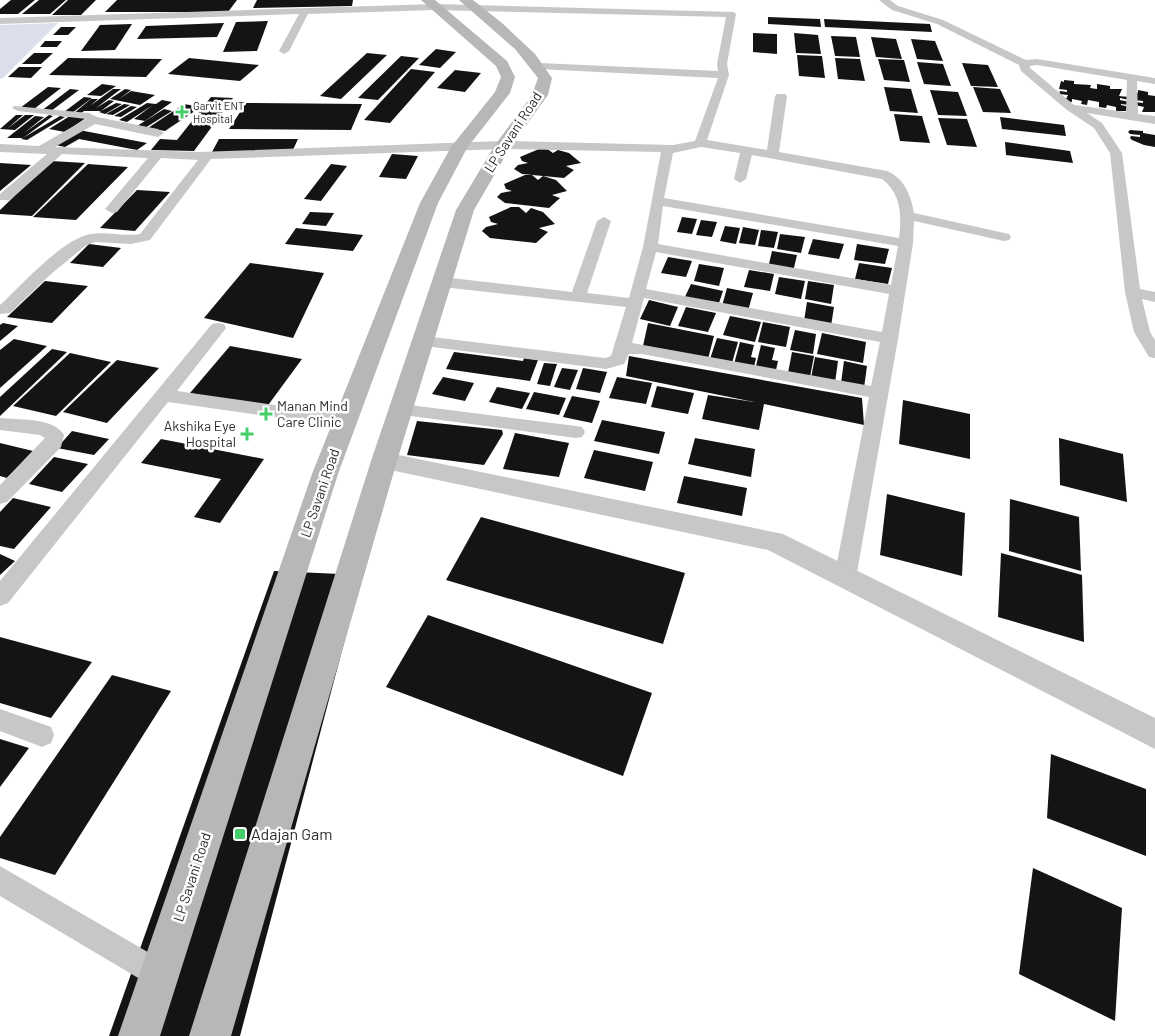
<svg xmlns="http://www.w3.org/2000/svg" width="1155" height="1036" font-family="Barlow,sans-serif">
  <rect width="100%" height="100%" fill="#fff"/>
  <polygon fill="#dcdfe9" points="58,23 3,78 0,79 0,25"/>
  <g fill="#141414">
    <polygon points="11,0 35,0 18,14 0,14 0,9"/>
    <polygon points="39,0 66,0 50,14 22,14"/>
    <polygon points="68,0 96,0 81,15 52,15"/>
    <polygon points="117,0 237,0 228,12 105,12"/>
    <polygon points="257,0 353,0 352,6 253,8"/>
    <polygon points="768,17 820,19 821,27 768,24"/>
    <polygon points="824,19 930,24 932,32 825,27"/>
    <polygon points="268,21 257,51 223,52 236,22"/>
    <polygon points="224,23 217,37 137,39 146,26"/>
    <polygon points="132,24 115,50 81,51 100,25"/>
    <polygon points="61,27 76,27 68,35 53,35"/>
    <polygon points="753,33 777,34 777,54 753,52"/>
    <polygon points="794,33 818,35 821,54 796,53"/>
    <polygon points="831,36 856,37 860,57 835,56"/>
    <polygon points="871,37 896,39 902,59 876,57"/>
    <polygon points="911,39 935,41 943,61 917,59"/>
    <polygon points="45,41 62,41 57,47 40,47"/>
    <polygon points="436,49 456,52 440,68 419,65"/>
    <polygon points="34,53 53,53 41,64 22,64"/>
    <polygon points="367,53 387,55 341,99 320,96"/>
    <polygon points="797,55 822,56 825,78 799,76"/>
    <polygon points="401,56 419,58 378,100 358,98"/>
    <polygon points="68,58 162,59 146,77 49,75"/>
    <polygon points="189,58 259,65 240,81 168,74"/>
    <polygon points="835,58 860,59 865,81 838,79"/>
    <polygon points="878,59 904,60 910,82 884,80"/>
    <polygon points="917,62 943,64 951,86 924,84"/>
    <polygon points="962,63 988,65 998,87 971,86"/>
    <polygon points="19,67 42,67 31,78 8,77"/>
    <polygon points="411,69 435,72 390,123 364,120"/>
    <polygon points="455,70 481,73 465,92 437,88"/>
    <polygon points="1064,80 1074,81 1074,84 1091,85 1090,88 1097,89 1097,84 1110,86 1110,89 1122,89 1119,96 1129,97 1129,100 1120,98 1120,100 1130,102 1129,105 1121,104 1121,105 1130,107 1130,111 1116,111 1116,107 1107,105 1106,108 1099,107 1099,102 1088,100 1087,105 1081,104 1082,101 1072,99 1072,102 1065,101 1068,95 1059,94 1060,91 1067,92 1067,90 1059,89 1061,81 1064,82"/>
    <polygon points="102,84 116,86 101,96 87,95"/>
    <polygon points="48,87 61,88 34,109 20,108"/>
    <polygon points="884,87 911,89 918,113 890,111"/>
    <polygon points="973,87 1000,89 1011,113 983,112"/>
    <polygon points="70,89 79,90 51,111 41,111"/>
    <polygon points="113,89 121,89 96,108 109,100 114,101 101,111 84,111 80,114 74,113 91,99 98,99 90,106"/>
    <polygon points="125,89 131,90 119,99 131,91 155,95 140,105 110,99"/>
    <polygon points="930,90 958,92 967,116 938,115"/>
    <polygon points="1138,90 1148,92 1148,95 1155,96 1155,112 1142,112 1144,107 1135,105 1135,102 1143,103 1143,101 1134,100 1135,92 1138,93"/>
    <polygon points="84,97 92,98 72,113 64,112"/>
    <polygon points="211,97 233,98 194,151 151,150 160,139 177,140"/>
    <polygon points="162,100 172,102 145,121 134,119 153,105 127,122 119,120 147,103 156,104"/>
    <polygon points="116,103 122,104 105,114 99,112"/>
    <polygon points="246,103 362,104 351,130 229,129"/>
    <polygon points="124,104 130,105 113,115 106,114"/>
    <polygon points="184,104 201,107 165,131 148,128"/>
    <polygon points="131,106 137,107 121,117 114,116"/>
    <polygon points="164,109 172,111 145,128 137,126"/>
    <polygon points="894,114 922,116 930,143 900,141"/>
    <polygon points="16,115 23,115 7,129 25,115 34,115 15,130 0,129"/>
    <polygon points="49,115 53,116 23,138 7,138 35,116 44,117 24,133"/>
    <polygon points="60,116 65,117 27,140 21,139"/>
    <polygon points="70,116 86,118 65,132 49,129"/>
    <polygon points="1000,117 1064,125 1066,136 1002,129"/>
    <polygon points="938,118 967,119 977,147 947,145"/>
    <polygon points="79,130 147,143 137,150 79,139 65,147 55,145"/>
    <polygon points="1130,130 1143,131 1143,133 1155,135 1155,147 1144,145 1132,140 1130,138 1131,136 1140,137 1140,135 1130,134 1128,132"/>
    <polygon points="219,139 298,139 292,152 212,152"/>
    <polygon points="1005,142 1070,151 1073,163 1006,155"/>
    <polygon points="546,148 553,153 558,150 569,153 581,163 566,166 574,170 564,178 522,174 514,169 518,165 528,163 522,161 520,157 539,149"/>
    <polygon points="392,154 418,156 406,179 379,177"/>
    <polygon points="51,161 85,163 32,216 0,214 0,210"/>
    <polygon points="0,163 31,165 0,191"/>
    <polygon points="88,164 128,167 76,220 33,217"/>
    <polygon points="331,164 347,166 321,201 304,199"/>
    <polygon points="525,175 532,175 538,180 543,176 556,180 567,191 552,195 560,198 549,208 505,203 497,197 501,193 512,191 506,189 504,184"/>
    <polygon points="137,190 170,192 135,231 100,228"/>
    <polygon points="511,207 519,207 526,213 531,208 543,212 555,224 539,228 548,232 536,243 490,238 482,231 486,227 498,224 491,222 489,217"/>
    <polygon points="310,212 334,213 326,226 302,224"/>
    <polygon points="682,217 697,219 692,234 677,232"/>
    <polygon points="701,220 717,222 712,237 696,235"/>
    <polygon points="725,226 740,228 736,244 720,241"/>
    <polygon points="743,227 759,230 755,245 739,243"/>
    <polygon points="296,228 363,235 353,251 285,244"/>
    <polygon points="761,230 778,232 774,248 758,246"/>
    <polygon points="780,234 805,237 801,253 777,249"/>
    <polygon points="813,239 844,244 839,259 808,254"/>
    <polygon points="89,244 121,248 103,267 70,263"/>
    <polygon points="857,244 889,249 885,264 854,260"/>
    <polygon points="772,251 797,255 793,272 768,268"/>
    <polygon points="668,257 692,261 686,277 661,273"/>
    <polygon points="250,263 324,273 293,338 204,318"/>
    <polygon points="859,263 892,268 888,284 855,279"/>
    <polygon points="699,264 724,268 719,286 694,281"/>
    <polygon points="749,270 774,274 770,291 744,287"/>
    <polygon points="779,277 805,281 801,299 775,294"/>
    <polygon points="45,281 88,286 52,323 7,317"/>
    <polygon points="808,281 834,285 831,304 805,299"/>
    <polygon points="691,284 723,291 718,306 684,299"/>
    <polygon points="727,288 753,293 748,311 722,306"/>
    <polygon points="649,300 678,307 670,326 640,319"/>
    <polygon points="807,302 834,307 831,326 804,321"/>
    <polygon points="686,307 716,313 708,332 678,326"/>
    <polygon points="730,316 761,322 755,342 723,335"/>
    <polygon points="763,322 790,327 786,347 758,342"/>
    <polygon points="3,323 18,326 0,341 0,325"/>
    <polygon points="648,323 714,336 708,359 643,346"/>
    <polygon points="795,330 816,334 813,354 790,350"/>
    <polygon points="822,333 866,342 863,363 817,354"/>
    <polygon points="717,338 738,342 732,363 710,359"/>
    <polygon points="14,339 47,346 0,388 0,350"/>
    <polygon points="740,342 754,345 751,357 756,358 754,367 734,364"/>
    <polygon points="761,345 775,348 772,360 778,361 776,370 756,366"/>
    <polygon points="230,346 302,359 266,408 190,393"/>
    <polygon points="52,349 67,352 0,416 0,397"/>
    <polygon points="454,352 523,361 524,358 538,360 530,381 446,369"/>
    <polygon points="792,352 814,356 810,377 788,373"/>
    <polygon points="70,353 111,362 56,416 13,406"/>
    <polygon points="629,356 862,398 864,425 764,404 759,430 702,419 708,395 754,402 626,376"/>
    <polygon points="815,357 838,361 835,383 811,378"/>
    <polygon points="117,360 159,368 107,423 63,412"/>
    <polygon points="844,361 867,366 864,388 841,383"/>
    <polygon points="544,363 557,364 550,386 537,384"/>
    <polygon points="562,368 578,370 570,390 554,387"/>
    <polygon points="583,368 607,372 600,393 576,389"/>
    <polygon points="443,377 474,383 465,401 432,394"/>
    <polygon points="617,377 652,383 646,404 609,398"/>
    <polygon points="657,386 694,393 688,414 651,407"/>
    <polygon points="497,387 530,393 522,409 489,402"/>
    <polygon points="534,392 566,398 559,415 526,409"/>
    <polygon points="572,396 600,401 592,423 563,417"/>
    <polygon points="903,400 970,414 970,459 899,444"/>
    <polygon points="602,420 665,432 659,454 594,441"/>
    <polygon points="417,421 502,430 503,434 484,465 407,455"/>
    <polygon points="72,431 109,439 94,455 57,448"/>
    <polygon points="515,433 569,443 559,477 503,469"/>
    <polygon points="695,438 755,449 751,477 688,464"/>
    <polygon points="1059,438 1123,454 1127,502 1060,485"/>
    <polygon points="161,439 264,459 220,523 194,517 221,479 141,463"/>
    <polygon points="0,443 33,451 7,478 0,476"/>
    <polygon points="594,450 653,462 645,491 584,478"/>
    <polygon points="54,457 88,464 62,492 29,484"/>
    <polygon points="684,476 747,488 742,516 677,503"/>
    <polygon points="887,494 965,513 962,576 880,555"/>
    <polygon points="13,498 51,507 14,549 0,546 0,512"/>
    <polygon points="1010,499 1079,517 1081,571 1009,551"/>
    <polygon points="481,517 685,573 663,644 446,580"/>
    <polygon points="1001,553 1082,575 1084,642 998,617"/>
    <polygon points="0,554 15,561 0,575"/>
    <polygon points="274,571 362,575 240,1036 109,1036"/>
    <polygon points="428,615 652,693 623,776 386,687"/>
    <polygon points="0,637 92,662 51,718 0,703"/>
    <polygon points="112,675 171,691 55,875 0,858 0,837"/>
    <polygon points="0,739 29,748 0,787"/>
    <polygon points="1051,754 1146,789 1146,856 1047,818"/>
    <polygon points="1033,868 1122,908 1115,1021 1019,974"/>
  </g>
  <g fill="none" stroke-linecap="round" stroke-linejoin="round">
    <g fill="#c7c7c7" fill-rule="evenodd">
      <path d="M879,0H890L898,6L943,20L1026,60L1037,59L1155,78V84L1137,81L1138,114L1155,116V124L1087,113L1102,123L1122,153L1140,289L1155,292V302L1142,299L1150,332L1155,340V358L1149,357L1134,332L1125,292L1110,153L1094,128L1067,110L1021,71L1019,65L937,24L892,10ZM1037,65L1127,80L1126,112L1074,105L1030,68V66Z"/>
      <path d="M435,4L734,12L736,14L727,64L729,75L707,140L767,150L775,96L777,94H785L787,96L779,152L887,171C904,178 911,195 914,213L1009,234L1011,237L1009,240L1004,241L914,221L913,243L898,339L856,578L853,584L845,587L837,584L834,578L869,397L642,354H629L624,364L606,369L424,346L418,345L416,341L418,337L424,336L605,358L611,356L626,307L442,287L437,285L434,282L437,279L442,277L572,292L597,221L604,217L611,221L587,293L629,298L643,247L661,152L503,149L211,159L150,240L131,244L95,242L85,246L51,274L10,313L0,314V305C22,285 61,240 90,234C107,231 123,237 140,234L198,160L161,158L117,212L112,213L105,209L148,158L62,154L10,200H0V194L47,154L0,152V144L39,146L86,119L18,111L12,108L14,106L89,113L97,117L158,129L164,133L158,137L95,124L55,147L198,152L503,141L673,145L695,141L718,78L539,69L534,66L539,63L718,71L717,64L726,17L435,10L308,14L289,51L284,54L279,51L299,14L0,24V18ZM701,147L740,153L734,179L740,183L746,179L752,155L882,179C901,193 902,216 899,238L664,198L673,153ZM663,206L898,246L891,285L658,244ZM656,252L889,294L882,332L646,289ZM644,298L880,342L871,386L632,343Z"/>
      <polygon points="218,323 224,324 226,328 177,391 345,415 351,417 354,421 351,425 345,427 168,402 8,603 0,606 0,581 212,324"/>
      <polygon points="402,404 576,426 582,427 585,432 582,437 576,438 396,414 393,410 396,406"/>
      <path d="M0,418C18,420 54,417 64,435L61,447L7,502L0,504V485L45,438L40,435L0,430Z"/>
      <polygon points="0,709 51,727 54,735 51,743 42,747 0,731"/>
      <polygon points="0,866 170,965 175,975 170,985 160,990 150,985 0,896"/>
    </g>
    <polygon fill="#c7c7c7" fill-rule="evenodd" points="384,452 783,534 1155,718 1155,749 768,550 376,467 372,461 376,455"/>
    <g fill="#b7b7b7" fill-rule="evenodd">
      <polygon points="421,0 435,0 507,61 515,77 510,93 467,148 438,203 338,474 160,1036 118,1036 312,474 420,203 451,147 495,92 501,77 496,66"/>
      <polygon points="459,0 473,0 502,23 535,54 552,78 548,95 511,146 474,210 397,461 231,1036 189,1036 371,461 456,210 495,145 532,95 538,78 515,49"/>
    </g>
  </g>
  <g fill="#44cf6b" stroke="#fff" stroke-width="2">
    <path d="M179.5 104.5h5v5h5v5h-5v5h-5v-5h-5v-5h5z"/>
    <path d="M263.5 406.5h5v5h5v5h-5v5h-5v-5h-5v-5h5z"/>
    <path d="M244.5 426.5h5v5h5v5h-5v5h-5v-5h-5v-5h5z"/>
    <rect x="234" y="828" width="12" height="12" rx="2.5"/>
  </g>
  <g text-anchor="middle" stroke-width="5" stroke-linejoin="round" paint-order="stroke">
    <g font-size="11" fill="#2d2d2d" stroke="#fff" text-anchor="start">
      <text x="193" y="110">Garvit ENT<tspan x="193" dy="13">Hospital</tspan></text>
    </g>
    <g font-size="14" fill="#2d2d2d" stroke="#fff">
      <text transform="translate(513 132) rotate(-57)" y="5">LP Savani Road</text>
      <text transform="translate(320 493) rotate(-71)" y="5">LP Savani Road</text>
      <text transform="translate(192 877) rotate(-72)" y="5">LP Savani Road</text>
    </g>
    <g font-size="14" fill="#2d2d2d" stroke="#fff" text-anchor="start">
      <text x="277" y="411">Manan Mind<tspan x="277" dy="16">Care Clinic</tspan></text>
      <text x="236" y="431" text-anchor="end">Akshika Eye<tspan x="236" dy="16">Hospital</tspan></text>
    </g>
    <g font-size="16" fill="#2d2d2d" stroke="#fff" text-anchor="start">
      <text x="251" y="840">Adajan Gam</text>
    </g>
  </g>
</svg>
